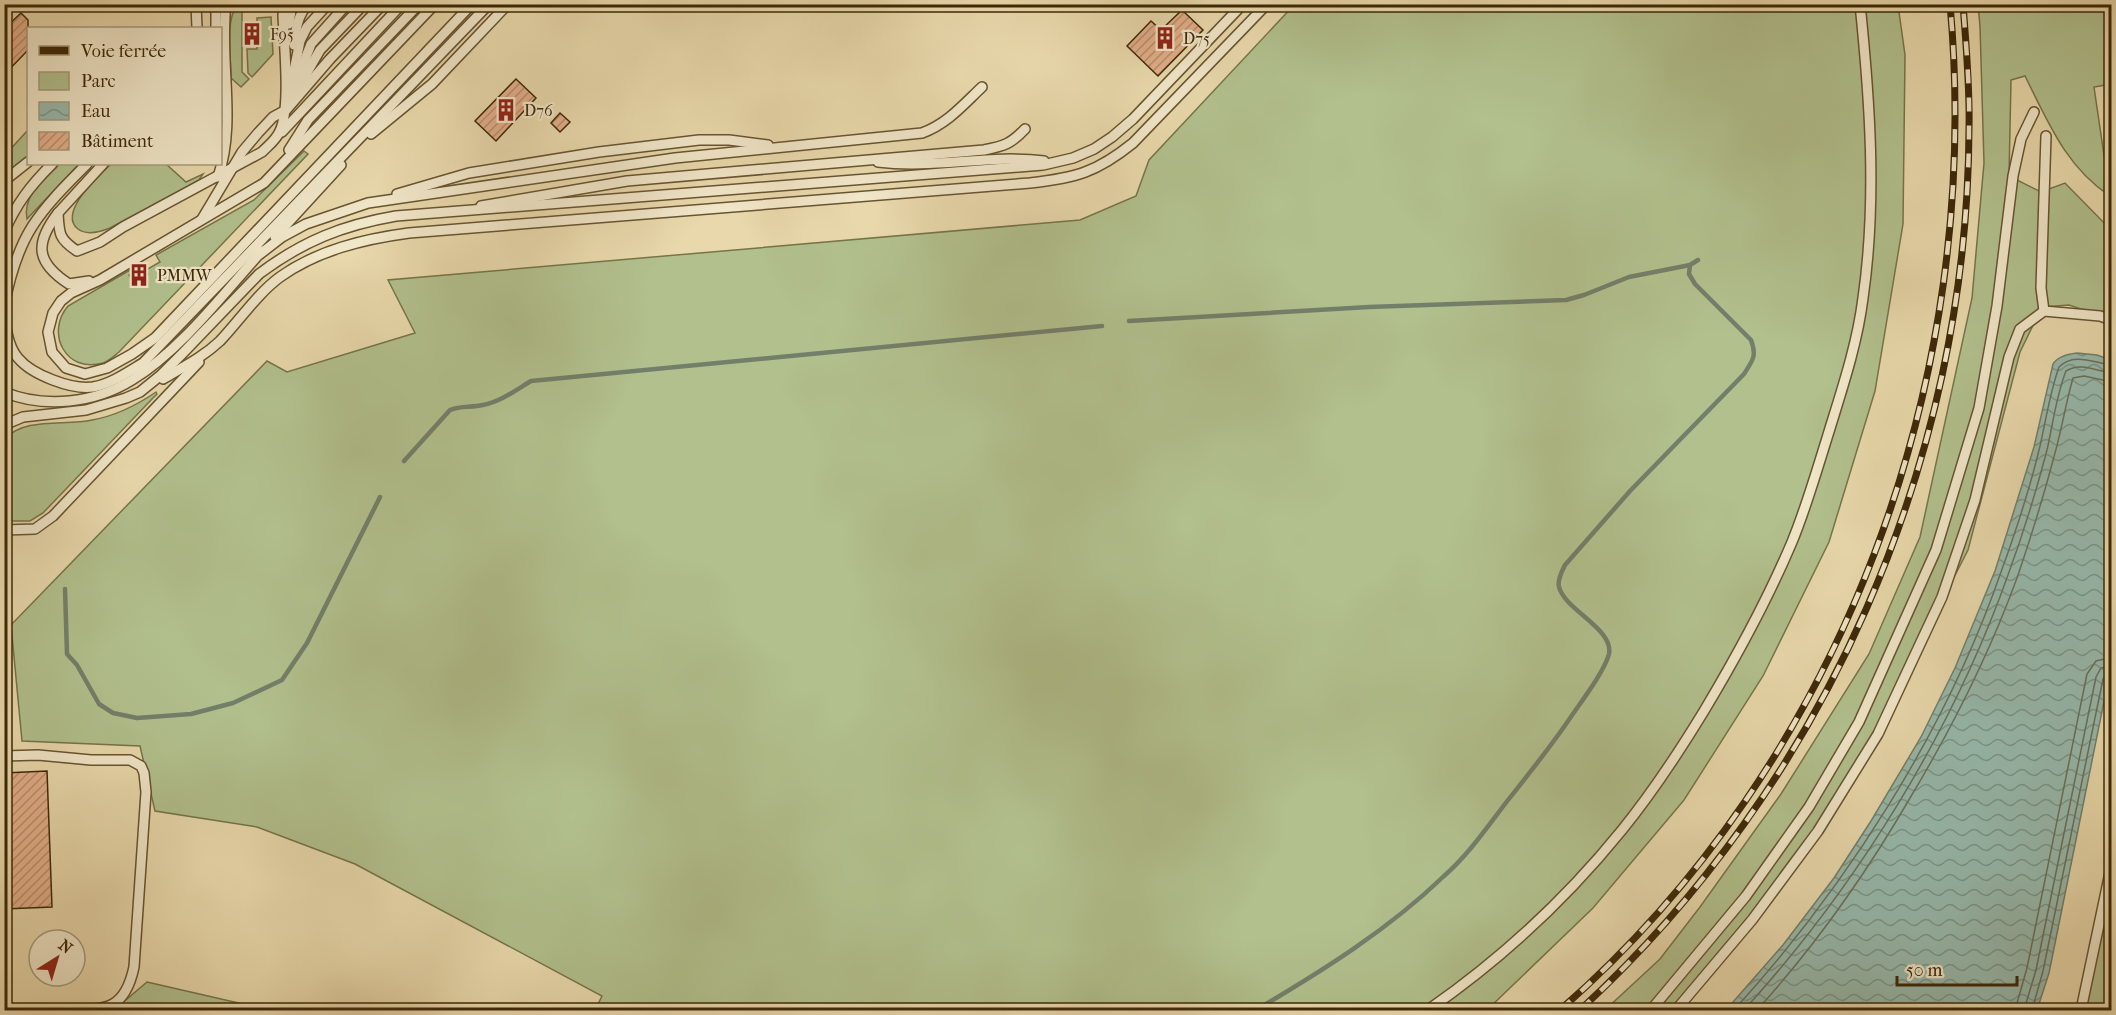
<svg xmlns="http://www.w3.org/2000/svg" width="2116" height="1015" font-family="'IM FELL French Canon',serif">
  <defs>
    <pattern id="water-waves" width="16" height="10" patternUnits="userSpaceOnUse" patternTransform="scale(1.5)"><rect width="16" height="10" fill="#97b9ac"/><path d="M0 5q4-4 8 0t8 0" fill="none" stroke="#7c968a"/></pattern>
    <pattern id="building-hatch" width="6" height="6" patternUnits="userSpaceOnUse" patternTransform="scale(1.5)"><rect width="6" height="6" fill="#e2ae89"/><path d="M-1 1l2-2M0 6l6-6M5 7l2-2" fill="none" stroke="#b88e6e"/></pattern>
  </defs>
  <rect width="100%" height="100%" fill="#e8d8ab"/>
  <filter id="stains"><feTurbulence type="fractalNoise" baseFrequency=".00333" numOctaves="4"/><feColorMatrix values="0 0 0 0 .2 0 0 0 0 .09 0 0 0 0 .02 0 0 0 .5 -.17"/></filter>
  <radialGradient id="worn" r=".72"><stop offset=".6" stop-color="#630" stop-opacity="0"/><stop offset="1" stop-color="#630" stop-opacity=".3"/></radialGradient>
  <g fill="#b1c08d" stroke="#77744a" stroke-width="1.5">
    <path d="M237,5H242V72L249,79L241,87L231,78C231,58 225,21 237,5Z"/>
    <polygon points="1294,5 1898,5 1905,55 1903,224 1875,391 1829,542 1763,676 1684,800 1593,908 1487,1010 595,1010 602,996 355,864 257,827 155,811 140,746 22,741 11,625 267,361 287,372 415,333 388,280 1080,220 1136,196 1149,160"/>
    <path d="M1978,5H2111V84L2094,87L2110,196C2066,167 2048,122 2025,76L2011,80L2009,176L2041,192L2065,183L2111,230V319L2069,305L2042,307L2020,352L1968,550L1912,659L1849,780L1792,865L1679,1010H1605L1660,959L1700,907L1781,794L1869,654L1920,537L1972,298L1984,163L1980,26Z"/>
    <polygon points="271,17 273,54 252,77 248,73 247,49 257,49 257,18"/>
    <polygon points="28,130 28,157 5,176 5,155"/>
    <path d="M304,151L308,154L119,352C114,356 109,361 103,363C66,374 45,333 68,306L142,263L144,267L129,275L133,282L148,274L146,270L160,262L156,255L254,200Z"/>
    <path d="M60,164H79L27,219C22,195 45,179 60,164Z"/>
    <path d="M111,164H166L186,182L203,174L199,180L110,228C100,232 87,236 78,229C57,213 100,174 111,164Z"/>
    <path d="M156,392L157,394L152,399L43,513L30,521H5V439C24,417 65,426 92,420C115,416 137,405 156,392Z"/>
    <polygon points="2111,858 2111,1010 2081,1010"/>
    <polygon points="147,982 269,1010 114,1010"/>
  </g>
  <path fill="url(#water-waves)" stroke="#737f6a" stroke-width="1.5" d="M2077,353L2097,355L2111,360V667L2049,973L2037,1010H1726L1783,945L1834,878L1871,821L1921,737L1955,668L1995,571L2034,447L2053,364C2058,356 2068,354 2077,353Z"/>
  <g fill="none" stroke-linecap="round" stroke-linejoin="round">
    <g stroke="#6a705a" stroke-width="1.5">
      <path d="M1734,1010C1847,886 1946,731 2001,572C2016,531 2030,488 2040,446C2046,420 2050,392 2059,367C2074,352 2094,363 2112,365"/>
      <path d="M1744,1010C1856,887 1952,733 2008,575C2023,534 2036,492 2047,450C2053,424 2056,396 2066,371C2081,362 2095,371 2112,373"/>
      <path d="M1757,1010C1816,945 1866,874 1910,798C1952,728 1989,655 2017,578C2031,537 2044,495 2055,453C2062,428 2066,402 2073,378L2084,376L2112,382"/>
      <polyline points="2015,1010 2027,968 2087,674 2096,661 2112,657"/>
      <polyline points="2024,1010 2036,970 2096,677 2101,668 2112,666"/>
      <polyline points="2032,1010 2043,971 2103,679 2106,675 2112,673"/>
    </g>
    <g stroke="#737f6a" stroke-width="4.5">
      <polyline points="1129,321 1369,307 1566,300 1584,295 1629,277 1690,265 1698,260"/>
      <path d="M404,461L450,410C461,405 471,408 483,405C500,402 516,390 531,381L1102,326"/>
      <polyline points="65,589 67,654 77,665 99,704 113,713 137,718 191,714 233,703 282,680 307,643 380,497"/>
      <path d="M1256,1010C1322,971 1388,930 1444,876C1469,854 1488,826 1508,800C1528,775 1548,750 1566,724C1577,707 1604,673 1609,654C1614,629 1565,610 1559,587C1557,580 1562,571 1565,565L1630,491L1744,374C1753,360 1757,356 1751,340L1695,284L1689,274L1690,265"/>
    </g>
  </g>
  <g fill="url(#building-hatch)" stroke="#3d2808" stroke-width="1.5">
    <polygon points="1182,10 1203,30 1158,76 1127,46 1151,21 1161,30"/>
    <polygon points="21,13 28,20 28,50 4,75 4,29"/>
    <polygon points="516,79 536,98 496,141 475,121"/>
    <polygon points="560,113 570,122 560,132 551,123"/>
    <polygon points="47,771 52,907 4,909 4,773"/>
  </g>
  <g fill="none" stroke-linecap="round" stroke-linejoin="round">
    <g stroke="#685431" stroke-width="12">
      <g id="lane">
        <polyline points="196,4 197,28"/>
        <polyline points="216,4 216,28"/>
        <polyline points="435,4 264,183 100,280 71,293 61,301 53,313 48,332 52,352 66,368 85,374 107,368 132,354 155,338 472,4"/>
        <polyline points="289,24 292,4"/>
        <path d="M294,45C296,30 297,16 308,4"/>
        <polyline points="297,80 311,44 347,4"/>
        <polyline points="294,95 320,50 364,4"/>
        <polyline points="289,96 300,41 307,27 328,4"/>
        <polyline points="282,132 402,4"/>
        <polyline points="371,134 432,84 508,4"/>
        <polyline points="2046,136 2041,288 2044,311 2100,316 2112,320"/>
        <polyline points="289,150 308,120 419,4"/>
        <path d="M878,162C935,169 989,154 1044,161"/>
        <path d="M103,164L58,213C59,234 59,239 77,251L100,242L123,227L262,152C269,145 276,140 280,131C291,107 284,44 283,15L284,4"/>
        <path d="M218,177C237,121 219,62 226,4"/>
        <polyline points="4,181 28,162"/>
        <polyline points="397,194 469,173 599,152 699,140 729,140 768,145"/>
        <path d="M481,206L627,181L984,150C1004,146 1011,144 1025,129"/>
        <path d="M58,213C35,243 35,262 69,284L89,281"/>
        <polyline points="202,219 242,152 258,133 273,117 286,110 330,59 383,4"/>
        <path d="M4,232C17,203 30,186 52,164"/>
        <polyline points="275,237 341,165"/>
        <path d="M260,254L282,237L306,224L368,203L675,158L922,133C947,124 963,105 982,87"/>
        <path d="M4,306C18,234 37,214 87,164"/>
        <path d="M4,319C7,332 9,348 18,358C32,375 72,390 93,387C111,384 128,372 143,363L489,4"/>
        <path d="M163,379C183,367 203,357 220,341C239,321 258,293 280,277C318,250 364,239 409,233L1030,183C1076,178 1097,172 1133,143L1267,4"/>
        <path d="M4,392C45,409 95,403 132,380C181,350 223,294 262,251"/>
        <path d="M4,425L23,417L86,410L126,398L140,392L161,375L182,354L259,274C303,241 343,225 396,216L1043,165L1073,158L1094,149L1112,137L1133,119L1243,4"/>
        <polyline points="4,530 35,529 53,516 199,362"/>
        <path d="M4,756L38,755L91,760H130L141,766L144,773L146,792L134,967C124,1014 102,1009 62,1010"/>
        <path d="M1428,1010C1500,960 1567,898 1622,830C1652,793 1679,752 1704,711C1737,656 1767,601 1792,542C1806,508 1816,473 1827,438C1841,392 1857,346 1863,298C1877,201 1870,101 1860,4"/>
        <polyline points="1651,1010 1746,896 1809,807 1859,722 1936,550 1979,408 1997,306 2013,176 2021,139 2034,112"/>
        <polyline points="1676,1010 1752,920 1818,831 1878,734 1942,597 1975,500 2009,357 2020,329 2044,311"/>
        <polyline points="2081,1010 2112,863"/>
      </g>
    </g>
    <use href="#lane" stroke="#f0e6c8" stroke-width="9"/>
    <g stroke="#3d2808" stroke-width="7">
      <g id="rail">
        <path d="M1560,1010C1844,762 1984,377 1950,4"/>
        <path d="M1580,1010C1825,785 1968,461 1969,128C1970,87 1966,45 1963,4"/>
      </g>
    </g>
    <use href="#rail" stroke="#f0e6c8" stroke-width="4.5" stroke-dasharray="14" stroke-linecap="butt"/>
  </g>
  <defs>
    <g id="building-bare" transform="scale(1.8)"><path d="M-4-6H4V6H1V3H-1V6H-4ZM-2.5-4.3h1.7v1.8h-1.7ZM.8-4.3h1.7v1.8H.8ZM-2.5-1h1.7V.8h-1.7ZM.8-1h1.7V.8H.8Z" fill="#8f2418" stroke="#f0e6c8" stroke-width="2.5" paint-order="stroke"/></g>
  </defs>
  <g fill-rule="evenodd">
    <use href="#building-bare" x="252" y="34"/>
    <use href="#building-bare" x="1165" y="38"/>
    <use href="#building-bare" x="506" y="110"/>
    <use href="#building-bare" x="139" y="275"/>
  </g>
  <g text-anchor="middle" stroke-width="4.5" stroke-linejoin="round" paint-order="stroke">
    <g font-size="16" fill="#3d2808" stroke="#f0e6c8" text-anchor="start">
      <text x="270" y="40">F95</text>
      <text x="1183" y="44">D75</text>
      <text x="524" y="116">D76</text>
      <text x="157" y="281">PMMW</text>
    </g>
  </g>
  <rect width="2116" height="1015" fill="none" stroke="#e8d8ab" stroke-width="24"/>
  <rect x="6" y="6" width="2104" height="1003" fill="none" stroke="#3d2808" stroke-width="3"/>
  <rect x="12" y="12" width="2092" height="991" fill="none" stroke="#3d2808" stroke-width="1.5"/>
  <rect x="27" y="27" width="195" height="138" fill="#f0e6c8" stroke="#a89a7b" stroke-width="1.5"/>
  <rect x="39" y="46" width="30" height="9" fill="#3d2808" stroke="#a89a7b" stroke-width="1.5"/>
  <text x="81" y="57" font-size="18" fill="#3d2808">Voie ferrée</text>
  <rect x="39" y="72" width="30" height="18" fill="#b1c08d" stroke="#a89a7b" stroke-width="1.5"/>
  <text x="81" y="87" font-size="18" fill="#3d2808">Parc</text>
  <rect x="39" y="102" width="30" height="18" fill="url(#water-waves)" stroke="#a89a7b" stroke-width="1.5"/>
  <text x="81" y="117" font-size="18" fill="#3d2808">Eau</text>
  <rect x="39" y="132" width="30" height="18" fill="url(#building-hatch)" stroke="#a89a7b" stroke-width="1.5"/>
  <text x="81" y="147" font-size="18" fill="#3d2808">Bâtiment</text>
  <g transform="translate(57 958) rotate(37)"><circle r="28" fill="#f0e6c8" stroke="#a89a7b" stroke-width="1.5"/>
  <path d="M0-4.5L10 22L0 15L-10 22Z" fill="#8f2418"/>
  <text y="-9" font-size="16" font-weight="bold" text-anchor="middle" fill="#3d2808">N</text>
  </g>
  <path d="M1897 976v9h120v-9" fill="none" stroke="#3d2808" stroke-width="3"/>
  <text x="1906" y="976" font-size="18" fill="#3d2808" stroke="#f0e6c8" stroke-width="4.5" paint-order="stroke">50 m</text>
  <rect width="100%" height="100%" filter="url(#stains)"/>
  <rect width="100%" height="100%" fill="url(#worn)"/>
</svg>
